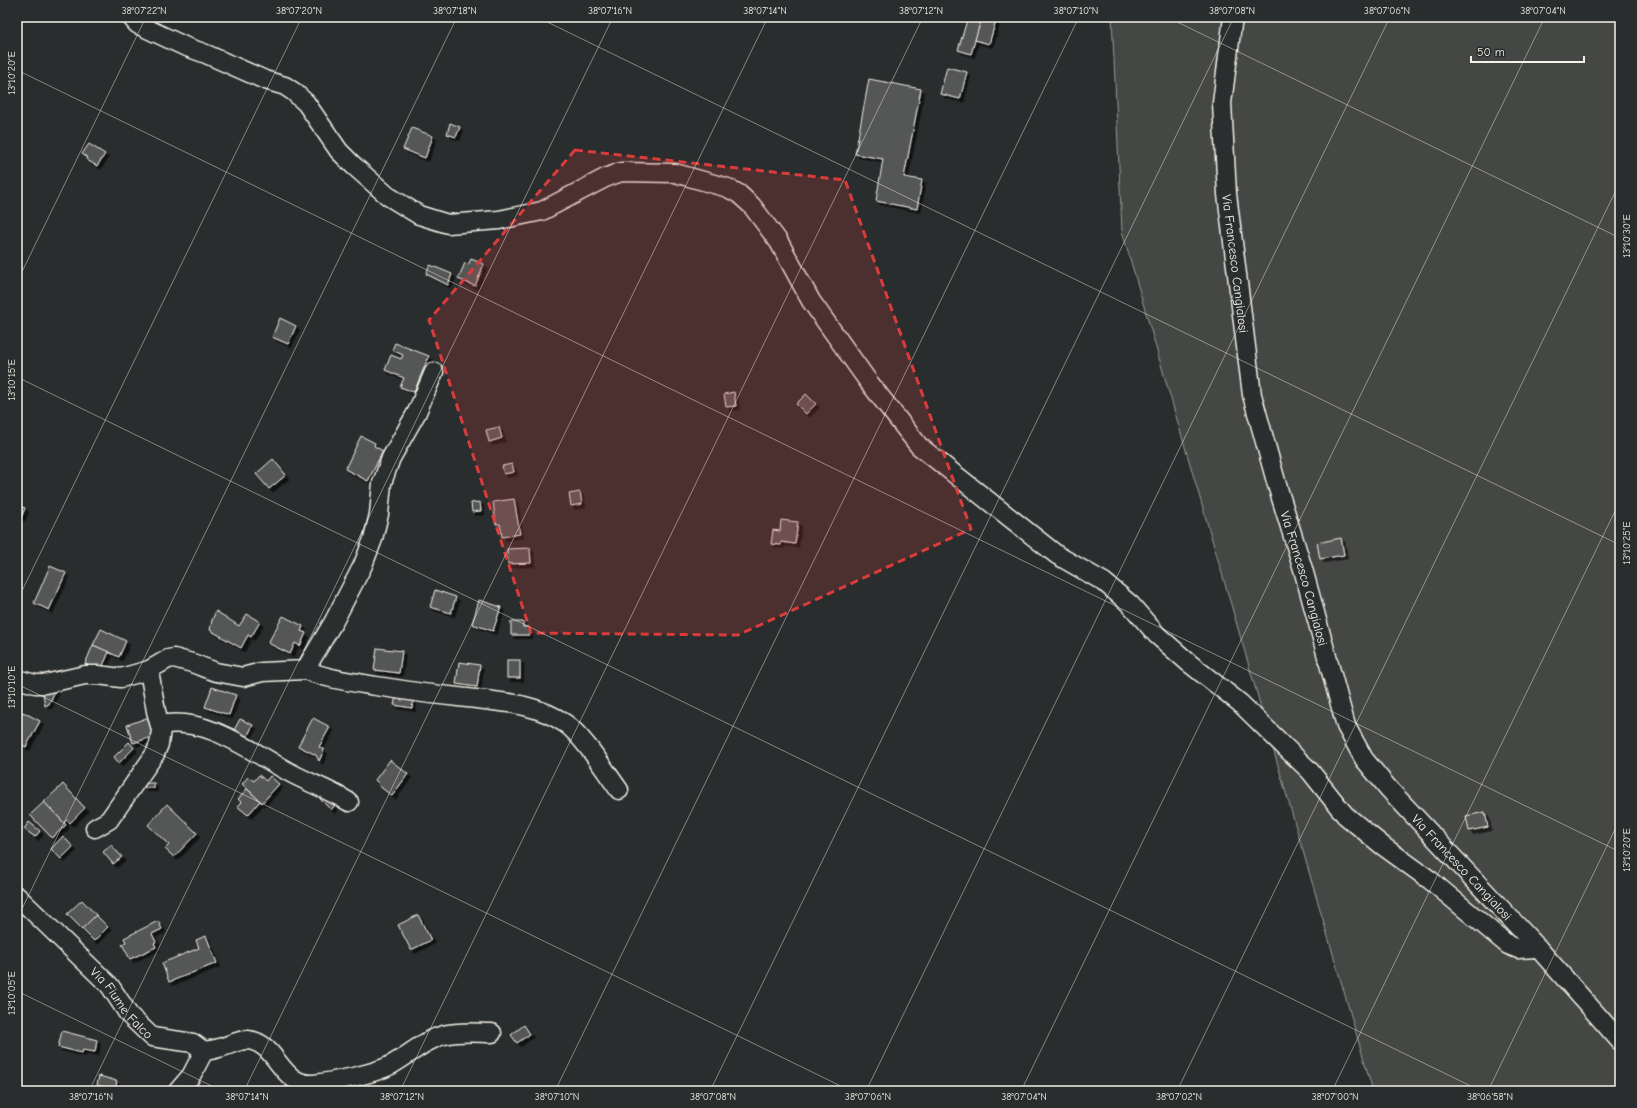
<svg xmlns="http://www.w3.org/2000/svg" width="1637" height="1108" font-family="'Comic Neue',sans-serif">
  <defs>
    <filter id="shadow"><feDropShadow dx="3.5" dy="3.5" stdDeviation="0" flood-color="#0009"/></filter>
  </defs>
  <rect width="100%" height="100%" fill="#2a2d2e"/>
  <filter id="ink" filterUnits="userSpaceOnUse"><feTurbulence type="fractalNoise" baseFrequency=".025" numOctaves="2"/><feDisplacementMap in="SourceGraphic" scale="8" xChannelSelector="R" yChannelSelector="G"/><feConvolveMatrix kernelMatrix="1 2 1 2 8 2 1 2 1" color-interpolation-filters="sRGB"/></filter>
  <g filter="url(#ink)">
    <polygon fill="#444645" stroke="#9c9c96" points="1112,17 1620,17 1620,1091 1373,1091 1122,231"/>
    <g fill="#555756" stroke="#f4f1e8" filter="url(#shadow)">
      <polygon points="968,17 982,17 971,54 958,50"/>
      <polygon points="982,17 997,17 989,44 975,40"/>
      <polygon points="947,67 967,72 960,99 940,94"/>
      <polygon points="869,79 921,89 904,177 922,180 917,209 876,201 883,159 855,154"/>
      <polygon points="450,123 460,127 456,137 447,134"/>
      <polygon points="412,128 433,136 425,158 403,149"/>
      <polygon points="89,144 105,154 97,166 87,160 88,158 82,154"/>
      <polygon points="471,259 484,264 475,286 458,279 465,263 468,265"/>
      <polygon points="430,265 452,274 448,285 426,274"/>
      <polygon points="280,318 296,326 288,344 272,337"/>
      <polygon points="395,343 429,356 414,392 400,387 404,378 385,370 391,355 401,359 403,355 392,350"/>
      <polygon points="734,392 736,406 726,407 724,394"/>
      <polygon points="806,394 816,404 806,414 796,404"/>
      <polygon points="499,427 502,438 489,442 486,430"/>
      <polygon points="361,436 375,443 374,446 383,451 368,481 345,469"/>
      <polygon points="273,459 286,475 269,489 256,474"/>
      <polygon points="512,464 514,472 504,474 502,466"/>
      <polygon points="580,492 582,504 571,506 569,494"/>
      <polygon points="514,499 520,534 502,537 500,524 496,524 493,502"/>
      <polygon points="480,502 481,511 472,512 471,503"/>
      <polygon points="17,505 25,508 21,518 17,517"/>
      <polygon points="781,520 798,522 795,544 781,542 781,545 771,544 773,530 780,531"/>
      <polygon points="1341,538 1344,555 1320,559 1317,543"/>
      <polygon points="530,548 531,563 508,564 507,549"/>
      <polygon points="50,566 66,573 49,610 34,603"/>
      <polygon points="435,590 456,597 451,613 430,607"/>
      <polygon points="479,600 501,607 493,631 472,624"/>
      <polygon points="216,611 239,626 247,614 260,622 251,637 248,635 241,648 210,630 212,620"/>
      <polygon points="283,616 303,626 301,631 306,633 300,646 295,643 290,654 268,643"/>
      <polygon points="511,622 523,622 523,627 529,627 529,635 511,635"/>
      <polygon points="101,629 126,641 119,657 93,645"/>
      <polygon points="93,645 109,652 101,670 85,664"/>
      <polygon points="377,648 402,651 399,673 374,670"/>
      <rect x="507" y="660" width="13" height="18"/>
      <polygon points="459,662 480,665 477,687 456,684"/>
      <polygon points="212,687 236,695 229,715 205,707"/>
      <polygon points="56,689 49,704 45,706 43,693"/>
      <polygon points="397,692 414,695 412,708 394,705"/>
      <polygon points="23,712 40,721 26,747 17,742 17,724"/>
      <polygon points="152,716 158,735 133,743 127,725"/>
      <polygon points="313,718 330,727 319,747 324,750 319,761 316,755 298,746"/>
      <polygon points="240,719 253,725 246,739 233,732"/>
      <polygon points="129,742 134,748 119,763 114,757"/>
      <polygon points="390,760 408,774 392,796 378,785 379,784 375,780"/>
      <polygon points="259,775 266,781 270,776 279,784 262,803 242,784 248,777 254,781"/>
      <rect x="144" y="783" width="10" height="5"/>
      <polygon points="63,784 85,808 70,823 67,820 64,823 44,802"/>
      <polygon points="247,789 260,801 248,815 237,806 241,802 238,799"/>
      <polygon points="327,792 338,801 331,810 320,799"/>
      <polygon points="44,802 66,825 52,838 30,815"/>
      <polygon points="167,804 197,833 174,857 165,849 169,845 148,825"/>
      <polygon points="1485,812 1488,827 1469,831 1466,816"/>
      <polygon points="29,822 40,831 35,837 24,829"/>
      <polygon points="63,836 73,847 61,859 51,849"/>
      <polygon points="111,845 122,857 113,864 103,852"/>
      <polygon points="82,900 96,915 82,929 67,914"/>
      <polygon points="96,915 108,927 94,941 82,929"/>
      <polygon points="418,915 431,940 411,950 398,925"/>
      <polygon points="158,921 162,929 152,934 156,942 154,943 156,947 130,959 122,944 126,942 124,938"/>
      <polygon points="206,936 217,963 169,982 162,963 199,948 196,940"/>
      <polygon points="524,1025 530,1034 517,1043 511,1035"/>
      <polygon points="62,1031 97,1040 95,1052 83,1050 82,1053 58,1047"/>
      <polygon points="99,1076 117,1081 115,1090 97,1085"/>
    </g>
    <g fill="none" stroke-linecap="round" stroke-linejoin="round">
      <g stroke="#f4f1e8" stroke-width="21">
        <g id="minor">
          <polyline points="131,17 137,24 184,46 206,54 265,80 285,86 294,92 306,103 339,151 354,166 388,196 419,215 448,224 499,220 542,211 605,178 621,172 675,173 728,188 739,194 752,206 779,242 811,301 868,381 919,446 1057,555 1104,582 1130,604 1157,635 1189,663 1240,703 1287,749 1310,771 1345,815 1383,846 1430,880 1508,945 1518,949 1538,948"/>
          <path id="s1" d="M1233,17L1222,103L1227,194L1252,395L1277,485L1303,569L1346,726L1364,759L1388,788L1538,948L1620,1041"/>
          <path d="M305,670C328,679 352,682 376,686C406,691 436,695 467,698C501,702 536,703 566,724C583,736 606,772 619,790"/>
          <polyline points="17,679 35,684 45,684 85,675 98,675 121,678 149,670 168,659 174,658 192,663 216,672 243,677 262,672 305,670 334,621 363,565 373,539 379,514 382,483 391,458 417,412 434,372"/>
          <path d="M161,725C207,716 250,751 289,772C309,783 330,790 349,802"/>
          <polyline points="95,828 109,820 155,754 159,744 161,730 156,711 149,670"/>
          <path id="s2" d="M17,896L110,986L129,1015L152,1037L193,1043L204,1051L191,1076L178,1091"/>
          <path d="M204,1051C209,1050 214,1050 219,1048C229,1046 239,1039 248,1040C278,1043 279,1086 314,1084C332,1082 374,1074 391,1065C408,1056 424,1040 444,1035C459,1031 477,1033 492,1033"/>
        </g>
      </g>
      <use href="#minor" stroke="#2a2d2e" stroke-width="18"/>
    </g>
  </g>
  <path fill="#d93c3b" fill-opacity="0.2" stroke="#d93c3b" stroke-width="3" stroke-dasharray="8 5" stroke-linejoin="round" d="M575,150L845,180L971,529L738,635L531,633L429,320Z"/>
  <path fill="none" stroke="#f4f1e8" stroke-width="1" stroke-opacity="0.45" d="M537,17L1620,545M1167,17L1620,238M17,70L1620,852M17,282L146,17M17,377L1481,1091M17,601L302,17M17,684L851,1091M17,919L457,17M17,991L222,1091M89,1091L613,17M244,1091L768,17M400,1091L923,17M555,1091L1079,17M710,1091L1234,17M866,1091L1390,17M1021,1091L1545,17M1177,1091L1620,182M1332,1091L1620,501M1488,1091L1620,819"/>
  <g text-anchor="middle" stroke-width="3.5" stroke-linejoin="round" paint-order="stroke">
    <g font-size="13" fill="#f4f1e8" stroke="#2a2d2e">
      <text dy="5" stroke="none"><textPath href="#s1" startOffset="248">Via Francesco Cangialosi</textPath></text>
      <text dy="5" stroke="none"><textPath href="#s1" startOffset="571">Via Francesco Cangialosi</textPath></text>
      <text dy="5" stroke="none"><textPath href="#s1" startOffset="908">Via Francesco Cangialosi</textPath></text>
      <text dy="5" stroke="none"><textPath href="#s2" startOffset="150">Via Fiume Falco</textPath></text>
    </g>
  </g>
  <rect width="1637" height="1108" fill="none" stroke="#2a2d2e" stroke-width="44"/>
  <path d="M1471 56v6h113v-6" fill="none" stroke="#f4f1e8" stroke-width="2"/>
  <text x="1477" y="56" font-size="12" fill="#f4f1e8" stroke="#2a2d2e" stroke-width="3" paint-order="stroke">50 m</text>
  <rect x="22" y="22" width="1593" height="1064" fill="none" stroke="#f4f1e8" stroke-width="1.5"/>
  <g font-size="10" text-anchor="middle" fill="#f4f1e8">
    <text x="144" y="14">38°07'22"N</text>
    <text x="299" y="14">38°07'20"N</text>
    <text x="455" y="14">38°07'18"N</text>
    <text x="610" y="14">38°07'16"N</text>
    <text x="765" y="14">38°07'14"N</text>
    <text x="921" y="14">38°07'12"N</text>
    <text x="1076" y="14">38°07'10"N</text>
    <text x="1232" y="14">38°07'08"N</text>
    <text x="1387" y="14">38°07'06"N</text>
    <text x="1543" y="14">38°07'04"N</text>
    <text transform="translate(11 73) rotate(-90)" y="4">13°10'20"E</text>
    <text transform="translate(1626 236) rotate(-90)" y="4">13°10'30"E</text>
    <text transform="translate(11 380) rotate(-90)" y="4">13°10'15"E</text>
    <text transform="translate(1626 543) rotate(-90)" y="4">13°10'25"E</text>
    <text transform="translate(11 687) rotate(-90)" y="4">13°10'10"E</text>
    <text transform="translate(1626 850) rotate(-90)" y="4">13°10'20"E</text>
    <text transform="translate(11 993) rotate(-90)" y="4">13°10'05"E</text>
    <text x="91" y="1100">38°07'16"N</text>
    <text x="247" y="1100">38°07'14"N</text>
    <text x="402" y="1100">38°07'12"N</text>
    <text x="557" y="1100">38°07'10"N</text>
    <text x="713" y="1100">38°07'08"N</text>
    <text x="868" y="1100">38°07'06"N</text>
    <text x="1024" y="1100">38°07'04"N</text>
    <text x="1179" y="1100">38°07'02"N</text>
    <text x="1335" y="1100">38°07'00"N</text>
    <text x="1490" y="1100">38°06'58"N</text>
  </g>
</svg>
